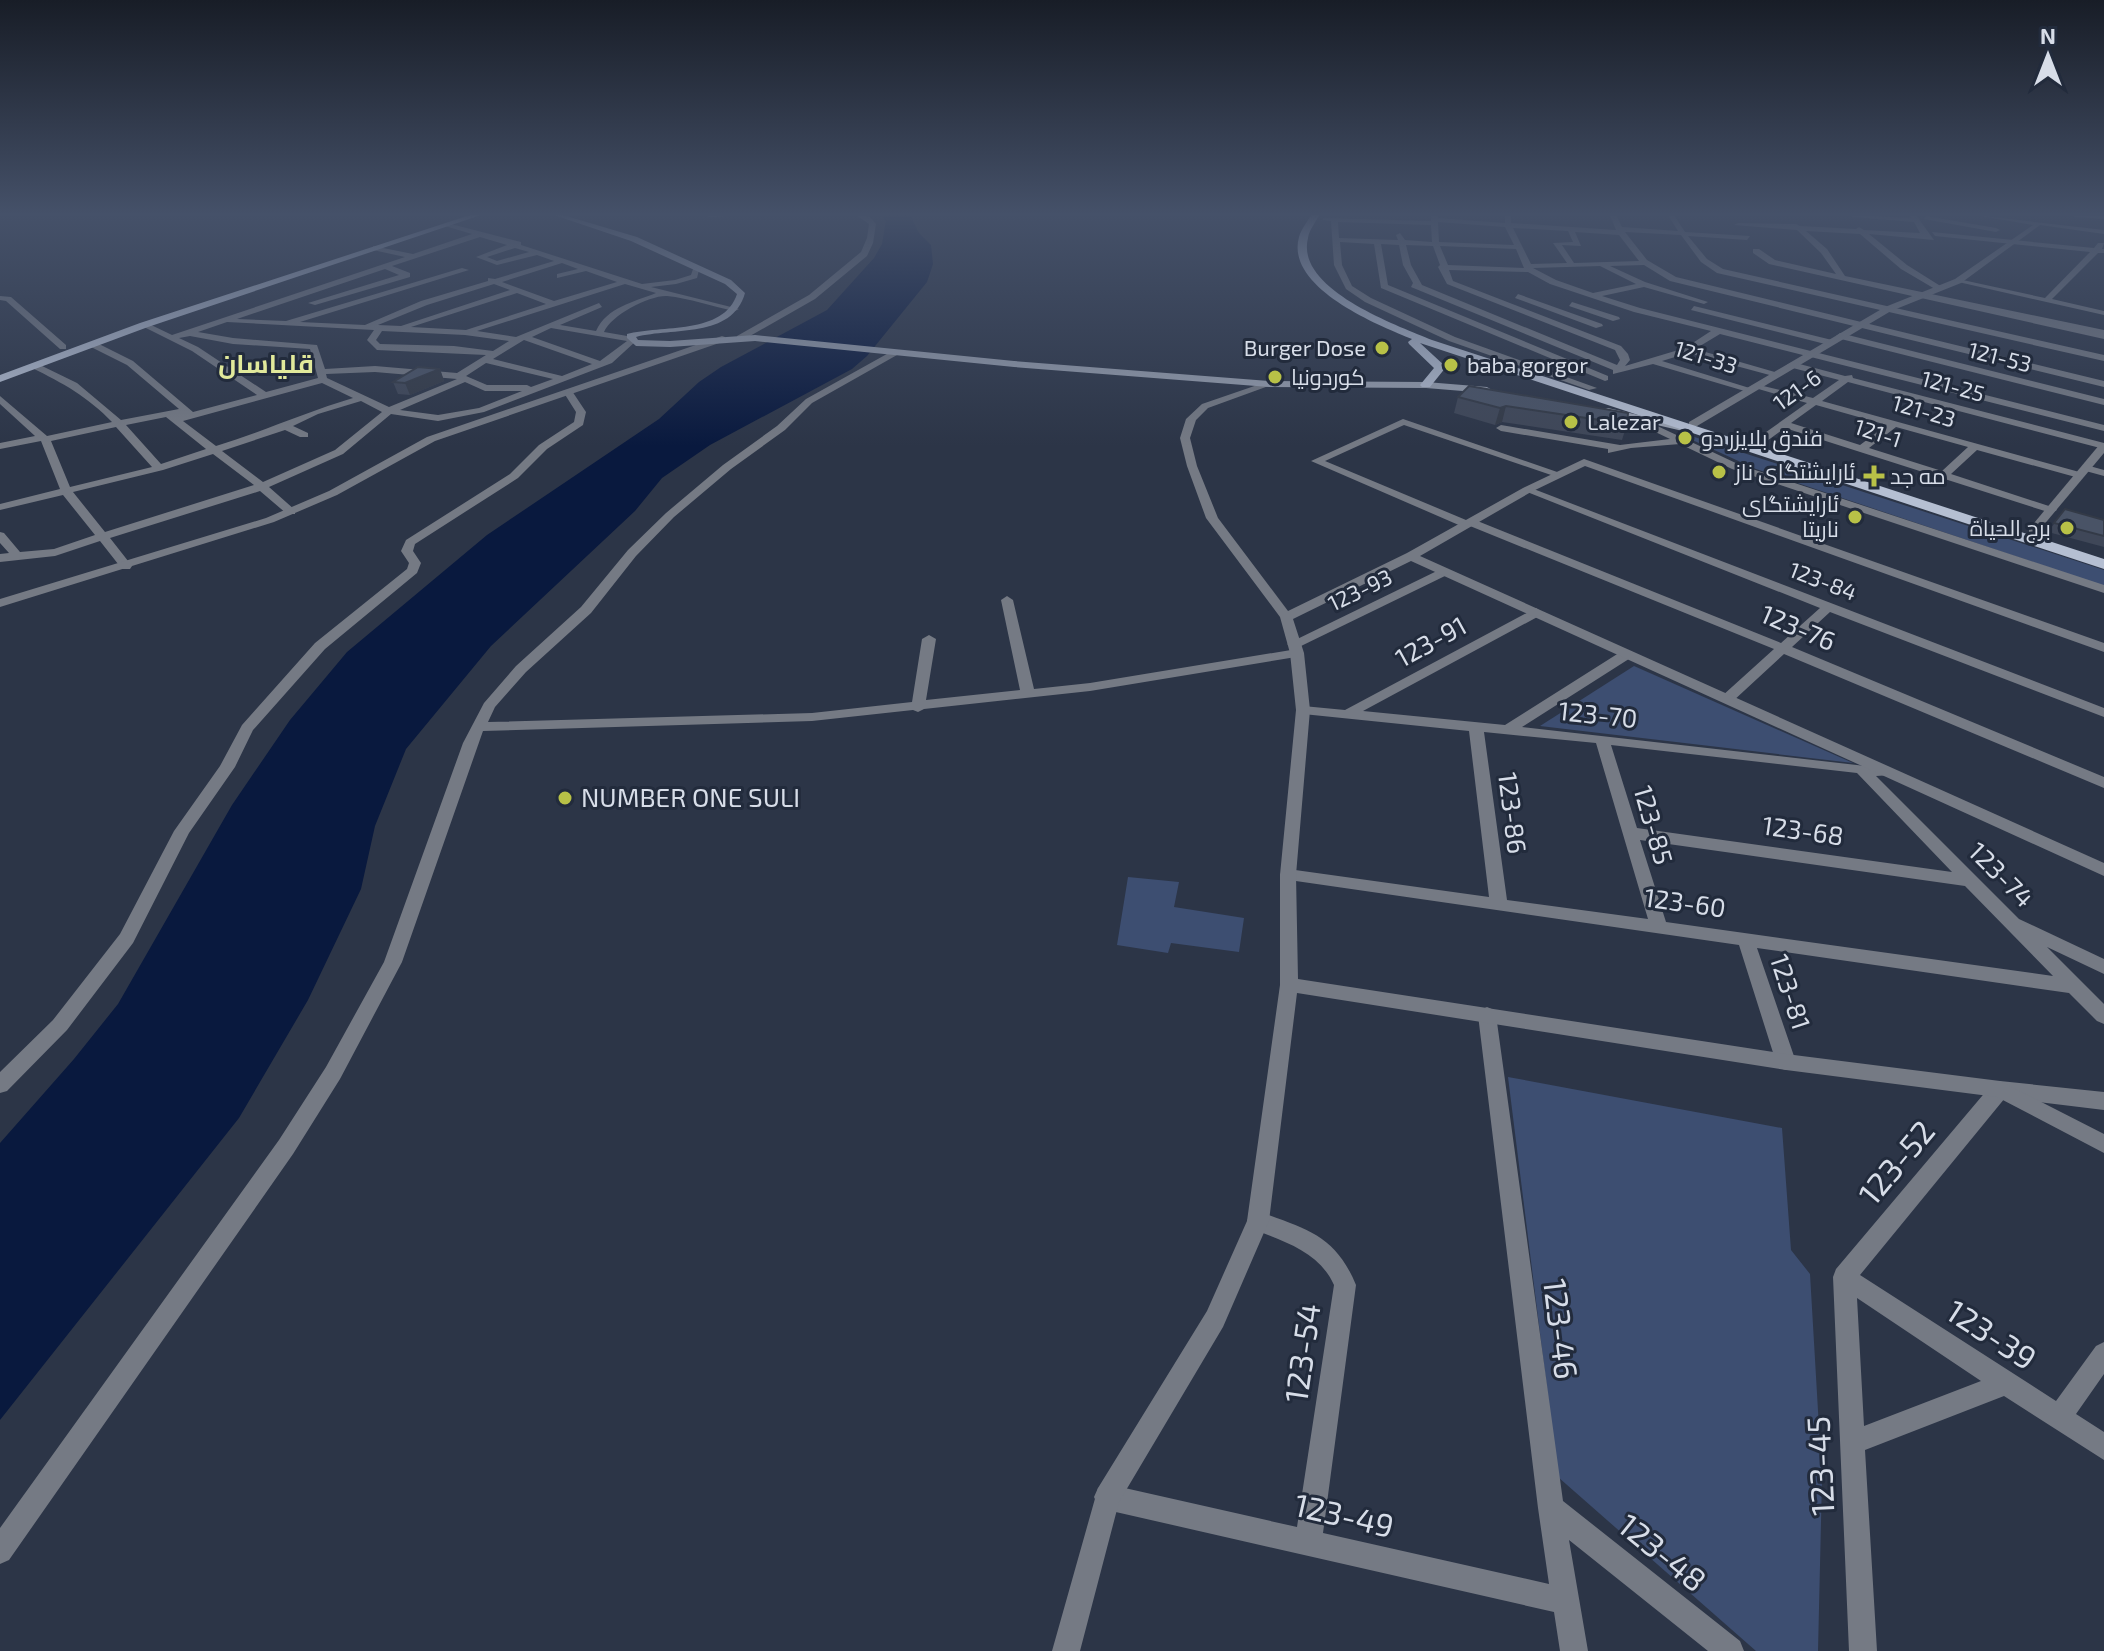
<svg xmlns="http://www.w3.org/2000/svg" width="2104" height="1651" font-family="'Exo 2',Cairo,sans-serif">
  <rect width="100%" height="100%" fill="#2c3547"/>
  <g fill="#3d4e71">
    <polygon points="1679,432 2104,570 2104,586 1756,469 1677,433"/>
    <polygon points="1634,666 1853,763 1540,726"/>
    <polygon points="1128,877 1179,882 1174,907 1244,918 1239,952 1171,943 1168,953 1117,945"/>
    <polygon points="1508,1077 1782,1128 1791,1250 1810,1274 1822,1479 1818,1651 1756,1651 1558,1477"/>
  </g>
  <polygon fill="#09193e" points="881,215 910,215 919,233 931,245 933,264 927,282 867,356 852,369 710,445 662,478 635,511 491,646 406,749 375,826 361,889 308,1000 239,1118 0,1420 0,1143 74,1059 118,1004 232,805 290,720 347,652 487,535 659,419 699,382 721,367 827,310 874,258 882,244 886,221"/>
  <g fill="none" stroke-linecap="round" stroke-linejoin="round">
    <g fill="#757a84" fill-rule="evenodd">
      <polygon points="706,215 749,215 709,217"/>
      <polygon points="856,215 870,217 876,224 873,243 867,256 815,299 743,340 737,340 737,336 809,295 861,252 867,238 869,224"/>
      <path d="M1431,215H1437L1438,218L1505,223V215H1511V223L1616,230L1610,215H1616L1622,227L1678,231L1668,215H1674L1685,232L1750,236L1747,240L1688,236L1707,259L1723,269L2104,355V361L1717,273L1701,262L1681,235L1625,232L1647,260L1676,277L2104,381V387L1670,281L1644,265L1610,266L1645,282L1708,302L1704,304L1644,287L1602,296L1640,308L2104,425V431L1720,334L1695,349L1782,374L1777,377L1688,353L1662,361L1756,390L1748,392L1653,364L1613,374V370L1411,287L1413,283L1403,265L1399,245L1381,244L1388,285L1608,376V380L1605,381L1381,288L1374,244L1340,242L1342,265L1352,286L1371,298L1455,337L1597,388L1589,390L1449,341L1365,302L1346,289L1334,265L1331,221L1323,220V218L1431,221ZM1338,222L1431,225L1432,242L1405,240L1400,233L1396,235L1398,240L1339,238ZM1438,222L1505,227L1514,245L1439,242ZM1513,228L1568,231L1573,242L1553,243L1567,263L1531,264ZM1575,232L1619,235L1639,261L1574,263L1562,245L1581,246ZM1406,245L1433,246L1440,265L1438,267L1447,284L1615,350L1620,360L1617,365L1422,285L1411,265ZM1440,246L1516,249L1524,268L1448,265ZM1600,266L1636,284L1593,293L1556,280L1533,268ZM1449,270L1528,272L1550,284L1634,312L1711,331L1685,348L1625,366L1630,360L1628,354L1621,346L1453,281Z"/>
      <polygon points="1850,215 1911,218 1910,215 1916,215 1934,240 1869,234 1907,265 1942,287 1935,289 1901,269 1860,234 1806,231 1827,249 1845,276 2104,330 2104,339 1769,264 1753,253 1753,249 1759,249 1775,260 1836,274 1821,253 1797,230 1734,225 1738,223 1796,224 1800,226 1856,229 1859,227 1864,230 1920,233 1914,222 1853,217"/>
      <polygon points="2072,215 2104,215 2104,219 2075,217"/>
      <polygon points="1926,216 1996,228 2000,230 1996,232 1924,219"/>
      <path d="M447,223L521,242V245L642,284L675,280L691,275L694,266H700L697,278L676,284L651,287L739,309L735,311C713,307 689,298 667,296C650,295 611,315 604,332L633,337L636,341L612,363L484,412L438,421L391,414L343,454L269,487L295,510V514H287L260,491L110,538L132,566L130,569H122L100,541L55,556L0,562V554L9,553L0,543V532L4,533L20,552L54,549L95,535L63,495L0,510V504L60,489L41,441L0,449V443L35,436L0,404V396L47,436L112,422C88,397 63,383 32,368V364H38L77,383L121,420L179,409L127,365L89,346V342H95L133,361L193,412L257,395L192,351L140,325L147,323L172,335L405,257L373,250V246L413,254L472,234L445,226ZM480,237L507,245L476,257L497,265L537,255L554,261L495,279L488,278V281L421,301L365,325L300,322L469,270L462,268L286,321L237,319L385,269L399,275L308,303L315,305L410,277V273L392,266ZM515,248L529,252L497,261L487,257ZM562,263L578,269L557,274V278L586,271L617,282L554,301L502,282ZM494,284L510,290L401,326L378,325L427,305ZM625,284L656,293C634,302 607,307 596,331L560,325L602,307L599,303L516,337L477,331ZM517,293L546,304L466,330L411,327ZM227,322L374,330L367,340L377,350L486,355L457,373L375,366L325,369L317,345L233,338L198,332ZM551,328L627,341L600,361L532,337ZM382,331L465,335L509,341L493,351L454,346L380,344L376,340ZM190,336L233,344L310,349L318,378L266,392L198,347L179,338ZM524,340L592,364L562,376L493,359ZM486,363L553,379L531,387L527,385H487L466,376ZM375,372L457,379L389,407L327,378L326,374ZM465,382L485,391H522L479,408L438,415L400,410ZM322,383L353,398C306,412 262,432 216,446L183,421ZM361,401L382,412L335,450L263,482L222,451L285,430L300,437H308V433L293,426L318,414ZM166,417L206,449L161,464L126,425ZM116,427L152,467L70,487L51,441ZM213,454L254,485L105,532L73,492L163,470Z"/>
      <polygon points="1932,232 2094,248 2098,243 2104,243 2102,249 2104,249 2104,253 2098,253 2052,299 2104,311 2104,315 1954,281 1958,279 2045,298 2090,252 1935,236"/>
      <polygon points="1518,294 1602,324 1603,326 1596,328 1515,298"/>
      <polygon points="0,296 11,297 66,345 66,349 60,349 6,301 0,300"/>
      <polygon points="1572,302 1619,317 1620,319 1613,321 1569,306"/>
      <polygon points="1694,306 1832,340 1833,342 1829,345 1691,310"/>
      <polygon points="1840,333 2104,399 2104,405 1837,338 1836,336"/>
      <polygon points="894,350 898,353 897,355 812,403 785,430 731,469 674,517 636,556 591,613 526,672 495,707 488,722 812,713 912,702 922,639 929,635 936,639 926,700 1020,690 1001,600 1007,596 1013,600 1034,689 1090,683 1297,649 1302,650 1302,656 1090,691 924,709 918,712 913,710 812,721 483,731 402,962 340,1079 293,1154 9,1560 0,1564 0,1528 279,1140 326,1067 384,962 463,743 484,703 516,666 581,607 628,550 666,513 723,465 777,426 806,399"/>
      <path d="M1792,362L1845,376L1852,375L1853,378L2104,443V449L1848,382L1822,401L2083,473L2084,475L2079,478L1977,450L1951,474L2055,508L2057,510L2051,513L1785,428L1760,446H1752V442L1807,403L1755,388V384L1813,398L1839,380L1789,367L1787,365ZM1816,405L1887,425L1860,445L1791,423ZM1896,427L1968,447L1942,471L1869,448Z"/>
      <polygon points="566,391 572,391 586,412 583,425 547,449 518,478 415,544 413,551 421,563 417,573 325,649 253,730 235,767 189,833 133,943 67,1030 7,1091 0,1093 0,1072 53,1020 120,934 174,831 220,766 242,725 315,643 407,569 409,563 401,551 406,540 510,474 539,445 574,422 576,412 564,393"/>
      <polygon points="1626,414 1632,414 1740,465 2104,585 2104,593 1732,469 1680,444 1631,448 1608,453 1608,449 1501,431 1496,428 1501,425 1620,445 1670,439 1626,418"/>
      <polygon points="1403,419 1563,474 1554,476 1404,425 1325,461 1466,520 1475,520 1781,643 1820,608 1522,490 1531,488 2104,708 2104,717 1830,612 1792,647 2104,777 2104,788 1784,654 1732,702 1722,702 1720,699 1722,696 1774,649 1470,526 1461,526 1311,461"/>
      <polygon points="2086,465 2104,470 2104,476 2082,470 2081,468"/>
      <polygon points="1443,568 1449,572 1447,575 1299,647 1294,648 1287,644"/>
      <path d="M1536,608L1542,612L1541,615L1363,711L1505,725L1622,651H1632V657L1522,727L1892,769L1895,772L1892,775L1876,776L2019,919L2104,959V974L2047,947L2104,1004V1024L2097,1021L2069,993L1757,948L1796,1062L1793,1068L1786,1070L1779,1068L1776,1062L1739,945L1282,879L1280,875L1282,871L1288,869L1489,897L1469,731L1303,714L1296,710L1303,706L1345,710ZM1484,732L1596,743L1648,919L1507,900ZM1611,745L1857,773L1952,872L1637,828ZM1640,840L1965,886L2053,976L1666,922Z"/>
      <path d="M1487,1007L1494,1010L1496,1015L1563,1501L1740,1641L1744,1651H1708L1569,1540L1588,1651H1560L1554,1612L1107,1510L1098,1506L1094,1497L1098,1488L1107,1484L1297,1527L1334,1285C1319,1251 1282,1241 1250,1228L1247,1221L1250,1214L1258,1211C1306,1229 1335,1234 1356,1285L1323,1533L1549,1584L1538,1508L1478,1015L1480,1010Z"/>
      <path d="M2000,1081L2104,1092V1110L2005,1098L1860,1275L2056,1401L2096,1346L2104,1342V1374L2076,1414L2104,1432V1460L2004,1396L1865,1450L1877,1651H1849L1833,1277L1836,1269L1993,1083ZM1857,1298L1981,1381L1864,1426Z"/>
    </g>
    <g fill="#757a84" fill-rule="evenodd">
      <polygon points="1975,215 2104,230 2104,234 2040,225 1961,283 1891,311 1697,426 1689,426 1689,422 1885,307 1955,279 2033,225"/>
      <polygon points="722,336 725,337 725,341 435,441 337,495 274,522 0,607 0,599 266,518 329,491 427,437"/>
      <polygon points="1266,382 1274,384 1208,408 1196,420 1190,438 1197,466 1218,518 1288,611 1407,553 1523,488 1584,459 2104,643 2104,652 1585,466 1531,492 1420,556 2104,863 2104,876 1411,561 1293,619 1304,653 1310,710 1296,875 1298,979 1786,1054 2000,1081 2104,1134 2104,1153 1997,1097 1786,1070 1297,993 1269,1221 1223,1327 1119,1502 1080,1651 1052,1651 1098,1488 1207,1311 1247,1221 1280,985 1280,875 1296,710 1290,653 1280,617 1206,518 1187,466 1180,438 1186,419 1202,404"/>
      <polygon points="2104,443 2104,453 2037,533 2029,533 2029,529 2100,444"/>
    </g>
    <g fill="#99a1b0" fill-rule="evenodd">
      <path d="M554,215H563L637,237L731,280L745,293C732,339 673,327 636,337L638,340L670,341L755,335L1014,361L1269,381L1426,382L1487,387L1492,390L1487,393L1426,388L1269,387L1014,367L755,341L670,347L636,346L627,338V334C661,325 724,335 737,294L725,284L631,241Z"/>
      <polygon points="1608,408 1691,427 1692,429 1687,432 1605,413 1605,409"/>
    </g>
    <g fill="#b5bfd2" fill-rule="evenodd">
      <polygon points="470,215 481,215 148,327 0,382 0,375 140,323"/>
      <path d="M1311,215H1319C1316,222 1309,230 1308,238C1295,289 1396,325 1432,340L2104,559V569L1420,343L1446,367L1430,387H1422L1420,385L1434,368L1409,344L1408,342L1412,339C1377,325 1285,287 1299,237C1301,230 1307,222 1311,215Z"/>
    </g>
  </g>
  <g fill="#3f4758">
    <polygon points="440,369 444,381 410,395 398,394 393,382"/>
    <polygon points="1458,397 1627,424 1622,440 1502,422 1495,425 1454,413"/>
    <polygon points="2065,509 2104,520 2104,547 2048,532"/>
  </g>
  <g fill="#333a47">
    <polygon points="440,369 444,381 410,395 405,383"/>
    <polygon points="1506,406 1502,422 1495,425 1500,408"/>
  </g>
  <g fill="#495366" stroke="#333a47" stroke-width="2">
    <polygon points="418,367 440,369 405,383 393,382"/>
    <polygon points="1469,386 1628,413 1627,424 1506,406 1500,408 1458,397"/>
    <polygon points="2065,509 2104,520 2104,536 2054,523"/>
  </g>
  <linearGradient id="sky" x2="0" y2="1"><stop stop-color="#181d27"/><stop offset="0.48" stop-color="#455169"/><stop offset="1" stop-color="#455169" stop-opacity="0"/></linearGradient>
  <rect width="2104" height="446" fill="url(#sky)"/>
  <g fill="#b8c147" stroke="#222b3c" stroke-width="3">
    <circle cx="1382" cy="348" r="8"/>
    <circle cx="1451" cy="365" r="8"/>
    <circle cx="1275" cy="377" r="8"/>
    <circle cx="1571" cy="422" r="8"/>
    <circle cx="1685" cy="438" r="8"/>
    <circle cx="1719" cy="472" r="8"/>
    <path d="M1870 464h8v8h8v8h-8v8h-8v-8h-8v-8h8z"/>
    <circle cx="1855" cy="517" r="8"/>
    <circle cx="2067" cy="528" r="8"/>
    <circle cx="565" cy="798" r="8"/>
  </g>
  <g text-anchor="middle" stroke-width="6" stroke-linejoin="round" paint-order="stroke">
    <g font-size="22" fill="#d7dde8" stroke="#222b3c" text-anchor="start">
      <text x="1366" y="356" text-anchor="end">Burger Dose</text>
      <text x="1467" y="373">baba gorgor</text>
      <text x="1291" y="385">كوردونيا</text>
      <text x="1587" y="430">Lalezar</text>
      <text x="1701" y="446">فندق بلايزر دو</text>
      <text x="1735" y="480">ئارایشتگای ناز</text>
      <text x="1890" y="484">مه جد</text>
      <text x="1839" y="512" text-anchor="end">ئارایشتگای<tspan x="1839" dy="25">ناریتا</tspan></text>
      <text x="2051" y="536" text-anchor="end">برج الحياة</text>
    </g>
    <g font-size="22" fill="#d7dde8" stroke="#222b3c">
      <text transform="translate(1706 357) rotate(17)" y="8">121-33</text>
      <text transform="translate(2000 357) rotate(14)" y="8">121-53</text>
      <text transform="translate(1953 386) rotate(15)" y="8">121-25</text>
      <text transform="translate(1797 390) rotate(-36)" y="8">121-6</text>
      <text transform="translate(1924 411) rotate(16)" y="8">121-23</text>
      <text transform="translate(1878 433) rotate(18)" y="8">121-1</text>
      <text transform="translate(1823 581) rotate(21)" y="8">123-84</text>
      <text transform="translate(1360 590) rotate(-26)" y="8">123-93</text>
    </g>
    <g font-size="26" font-weight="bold" fill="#e1e99b" stroke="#222b3c">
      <text x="266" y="373">قلياسان</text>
    </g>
    <g font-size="26" fill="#d7dde8" stroke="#222b3c">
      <text transform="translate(1798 628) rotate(23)" y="9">123-76</text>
      <text transform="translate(1431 642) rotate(-29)" y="9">123-91</text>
      <text transform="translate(1598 715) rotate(6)" y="9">123-70</text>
      <text transform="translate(1512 813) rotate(83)" y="9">123-86</text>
      <text transform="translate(1653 825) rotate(74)" y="9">123-85</text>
      <text transform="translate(1803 831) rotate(8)" y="9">123-68</text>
      <text transform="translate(2001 875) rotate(45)" y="9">123-74</text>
      <text transform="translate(1685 903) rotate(8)" y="9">123-60</text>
      <text transform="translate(1790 992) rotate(72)" y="9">123-81</text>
    </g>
    <g font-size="26" fill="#d7dde8" stroke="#222b3c" text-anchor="start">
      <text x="581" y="807">NUMBER ONE SULI</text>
    </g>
    <g font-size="32" fill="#d7dde8" stroke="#222b3c">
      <text transform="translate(1897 1163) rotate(-50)" y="11">123-52</text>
      <text transform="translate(1560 1329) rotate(83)" y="11">123-46</text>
      <text transform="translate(1991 1335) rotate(33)" y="11">123-39</text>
      <text transform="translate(1303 1353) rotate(-82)" y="11">123-54</text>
      <text transform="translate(1821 1466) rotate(-93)" y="11">123-45</text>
      <text transform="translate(1344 1516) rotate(13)" y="11">123-49</text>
      <text transform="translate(1662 1553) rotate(39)" y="11">123-48</text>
    </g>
  </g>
  <g transform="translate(2048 56)" stroke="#222b3c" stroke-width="6" paint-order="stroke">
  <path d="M0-6L14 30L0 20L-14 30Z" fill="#d7dde8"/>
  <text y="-12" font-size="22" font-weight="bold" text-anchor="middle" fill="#d7dde8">N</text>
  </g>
</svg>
